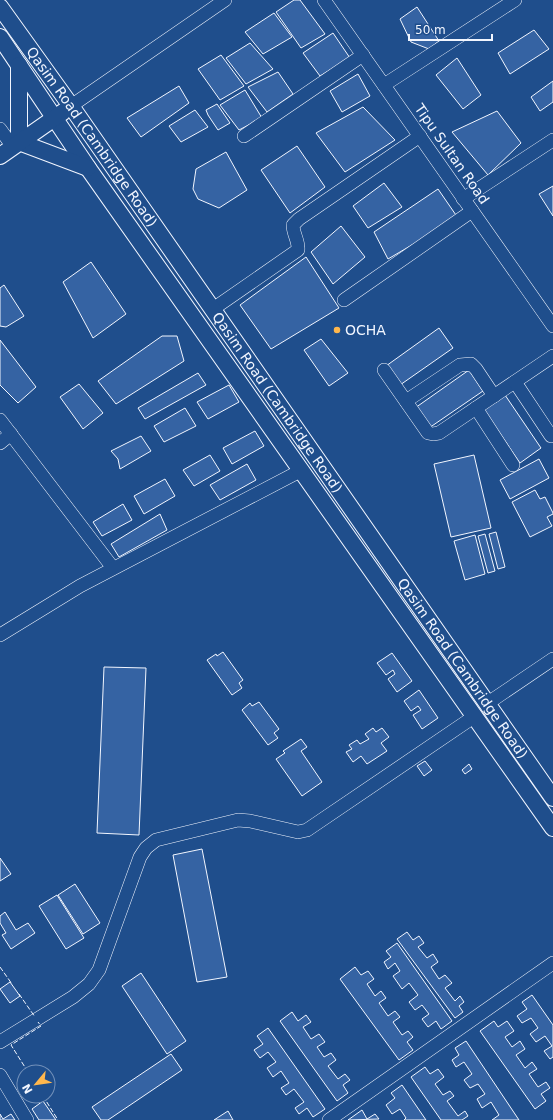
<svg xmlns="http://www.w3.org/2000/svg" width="553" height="1120" font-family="'DejaVu Sans',sans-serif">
  <rect width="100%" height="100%" fill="#1f4e8c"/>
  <g fill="#3563a3" stroke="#f2f6ff">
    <polygon points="294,0 300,0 325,34 301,48 276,12"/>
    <polygon points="417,7 439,41 429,49 411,42 400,19"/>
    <polygon points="274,13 292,37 263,54 245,32"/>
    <polygon points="534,30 549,49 510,74 498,53"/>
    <polygon points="333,33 350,58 320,76 303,53"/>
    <polygon points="250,43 273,69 246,84 226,58"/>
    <polygon points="221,55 244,86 220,100 198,69"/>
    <polygon points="457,58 481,95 463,109 436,75"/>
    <polygon points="278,72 293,94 267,112 248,87"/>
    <polygon points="358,74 370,96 342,112 330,91"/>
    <polygon points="553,81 553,102 540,111 531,97"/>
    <polygon points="179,86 189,103 141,137 127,118"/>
    <polygon points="245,90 262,118 239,130 220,105"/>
    <polygon points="217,104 230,123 218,130 208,115 206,110"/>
    <polygon points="363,107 395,140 345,172 316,133"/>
    <polygon points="195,110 208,127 181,142 169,126"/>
    <polygon points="497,111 521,143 488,175 452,132"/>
    <polygon points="297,146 325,187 290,213 261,170"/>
    <polygon points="226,152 247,190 219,208 198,199 193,189 196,169"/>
    <polygon points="384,183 402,207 368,228 353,206"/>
    <polygon points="553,186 553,216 539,194"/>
    <polygon points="438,189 458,218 388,259 374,232"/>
    <polygon points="341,226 365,257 333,284 311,252"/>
    <polygon points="306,257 339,308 271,349 240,305"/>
    <polygon points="91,262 126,314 93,338 63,282"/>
    <polygon points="4,285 24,316 6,327 0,326 0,288"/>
    <polygon points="439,328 453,348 400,385 386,366"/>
    <polygon points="162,336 177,336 184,361 116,404 98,381"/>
    <polygon points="321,339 348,373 329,386 304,350"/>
    <polygon points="0,340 36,387 18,403 0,385"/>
    <polygon points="469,370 483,391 429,428 415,408"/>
    <polygon points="198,373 206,385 145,419 138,408"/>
    <polygon points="79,384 103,413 83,429 60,397"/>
    <polygon points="229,385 239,402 208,419 197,402"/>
    <polygon points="505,395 541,448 520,463 484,410"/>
    <polygon points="185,408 196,426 164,442 154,426"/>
    <polygon points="255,431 264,446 232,464 223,448"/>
    <polygon points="141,436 151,451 120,469 118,459 111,451"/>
    <polygon points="210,455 220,471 194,486 183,470"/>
    <polygon points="474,455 491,528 451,537 434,464"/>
    <polygon points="539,459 549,478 510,499 500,480"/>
    <polygon points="247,464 256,480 220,500 210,485"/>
    <polygon points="165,479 175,496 144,514 134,496"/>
    <polygon points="535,490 540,499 545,497 553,513 553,514 547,517 552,526 530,537 512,502"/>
    <polygon points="123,504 132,520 102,536 93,522"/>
    <polygon points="160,514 167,530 119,557 111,544"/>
    <polygon points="496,532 505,567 498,569 489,534"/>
    <polygon points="485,534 495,571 488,573 478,536"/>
    <polygon points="475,535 485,574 465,580 454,541"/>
    <polygon points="223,652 243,680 239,683 242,688 232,695 207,660 216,654 217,656"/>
    <polygon points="392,653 412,681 397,692 388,679 395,674 393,670 386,675 377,663"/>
    <polygon points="104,667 146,668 139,835 97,833"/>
    <polygon points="419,690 438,718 422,729 413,715 421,710 418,706 411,711 404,701"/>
    <polygon points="259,702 279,729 274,733 278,738 268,745 242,710 250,703 252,706"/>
    <polygon points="373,728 376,732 382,728 389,737 381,743 387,751 367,764 361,756 353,762 346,752 352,749 349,745 357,740 360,744 369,739 365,734"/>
    <polygon points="301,739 307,747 301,751 322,782 302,796 276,759 285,753 283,751"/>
    <polygon points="425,761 432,770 424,776 417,766"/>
    <polygon points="469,764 472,769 465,774 462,770"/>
    <polygon points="202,849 227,977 197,982 173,855"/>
    <polygon points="0,858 11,874 0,881"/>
    <polygon points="75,884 100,923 83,934 58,895"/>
    <polygon points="57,895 84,938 66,949 39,906"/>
    <polygon points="5,912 16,930 28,923 35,933 11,949 2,935 6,933 0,923 0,916"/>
    <polygon points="407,932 413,940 419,936 424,943 418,947 427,958 433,954 438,962 431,967 439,979 445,975 452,983 445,988 455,1001 460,996 464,1002 459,1006 463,1012 455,1018 397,939"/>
    <polygon points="397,943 452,1021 441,1029 436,1021 428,1027 422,1019 429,1014 422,1005 415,1010 409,1002 418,995 409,983 402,989 393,976 400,971 395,963 388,969 384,962 391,957 386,951"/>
    <polygon points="355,967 361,975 368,971 374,979 367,984 375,996 381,991 386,998 379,1003 388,1016 395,1011 400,1017 393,1022 402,1035 408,1031 413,1037 407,1042 413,1050 399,1060 340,979"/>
    <polygon points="141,973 186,1041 167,1054 122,986"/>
    <polygon points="10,982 20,996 10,1003 0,989"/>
    <polygon points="532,995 553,1025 553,1057 550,1059 544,1051 552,1046 545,1036 536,1042 530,1034 538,1028 531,1018 522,1023 517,1016 527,1009 522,1002"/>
    <polygon points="292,1012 298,1021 306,1015 311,1022 303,1027 311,1039 319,1034 325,1042 317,1047 324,1057 331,1053 336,1060 328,1066 338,1079 345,1074 350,1080 343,1085 348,1093 337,1101 280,1021"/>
    <polygon points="494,1021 498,1027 507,1021 514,1031 505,1037 512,1047 520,1041 525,1049 516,1055 525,1068 532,1062 537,1069 529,1074 538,1087 546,1082 550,1088 541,1094 546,1101 535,1109 480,1031"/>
    <polygon points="268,1028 325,1109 313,1117 307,1108 299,1114 295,1108 304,1102 294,1089 286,1095 281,1088 289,1083 281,1071 273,1077 267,1068 276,1062 268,1052 260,1058 254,1050 263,1044 257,1036"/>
    <polygon points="466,1041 519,1120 492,1120 499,1115 491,1102 482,1108 477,1099 485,1094 478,1084 470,1088 464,1080 472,1074 464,1062 456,1067 452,1060 459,1055 455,1048"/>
    <polygon points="171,1054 182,1070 108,1120 101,1120 92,1107"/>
    <polygon points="425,1067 430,1074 438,1069 444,1077 435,1084 443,1095 450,1091 454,1096 447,1101 458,1116 465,1111 468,1116 462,1120 441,1120 411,1077"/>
    <polygon points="402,1085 426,1120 404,1120 406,1118 400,1109 392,1114 386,1105 395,1098 391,1093"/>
    <polygon points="43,1101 56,1120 39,1120 32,1109"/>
    <polygon points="362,1110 367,1119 375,1114 379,1119 348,1120"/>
    <polygon points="228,1111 233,1120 214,1120"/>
    <polygon points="0,1114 3,1119 11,1114 15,1120 0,1120"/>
  </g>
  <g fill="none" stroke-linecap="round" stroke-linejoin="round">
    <g stroke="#f2f6ff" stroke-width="14">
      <g id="minor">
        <polyline points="324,0 553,326"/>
        <polyline points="384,85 515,0"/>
        <polyline points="71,106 225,0"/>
        <polyline points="0,129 13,147"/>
        <polyline points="244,136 363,55"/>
        <polyline points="463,199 553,140"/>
        <polyline points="344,300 472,211"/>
        <path d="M213,309L298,250C299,241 293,234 293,225L299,219L420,136"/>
        <polyline points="384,370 428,433 433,434 439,433 553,356"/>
        <polyline points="515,382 551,436"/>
        <polyline points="406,401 460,365 471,364 476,369 494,396"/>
        <polyline points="476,408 513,465"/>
        <polyline points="0,420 113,568"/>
        <polyline points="0,443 11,434"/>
        <polyline points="0,635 80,586 302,470"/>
        <polyline points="488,703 553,659"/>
        <polyline points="0,1042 73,997 89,984 99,970 140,857 146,848 156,840 238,820 250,821 298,832 307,830 475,716"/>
        <polyline points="0,1075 27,1120"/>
        <polyline points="329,1120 553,963"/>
      </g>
    </g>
    <g stroke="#f2f6ff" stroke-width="18">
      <g id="major">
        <path id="s1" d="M0,7L71,106L553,798"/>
        <polyline points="0,37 88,168 553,828"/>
        <polyline points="19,65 19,142 88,168"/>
        <polyline points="0,156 63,112"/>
      </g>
    </g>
    <use href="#minor" stroke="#1f4e8c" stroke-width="13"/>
    <use href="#major" stroke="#1f4e8c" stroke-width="16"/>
    <g stroke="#f2f6ff" stroke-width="1" stroke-dasharray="5 2" stroke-linecap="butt">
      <polyline points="0,967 12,984"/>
      <polyline points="19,994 35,1017"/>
      <polyline points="28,1072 11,1045 41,1026 38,1022"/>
      <polyline points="43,1096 58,1120"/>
    </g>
  </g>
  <circle fill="#ffb74d" stroke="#1f4e8c" stroke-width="1.5" cx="337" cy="330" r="4"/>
  <g text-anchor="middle" stroke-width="3" stroke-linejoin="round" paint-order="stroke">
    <g font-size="14" fill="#f2f6ff" stroke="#1f4e8c">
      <text dy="5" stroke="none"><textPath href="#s1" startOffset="159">Qasim Road (Cambridge Road)</textPath></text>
      <text transform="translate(452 154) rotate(55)" y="5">Tipu Sultan Road</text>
      <text dy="5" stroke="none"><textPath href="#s1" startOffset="483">Qasim Road (Cambridge Road)</textPath></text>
      <text dy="5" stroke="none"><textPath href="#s1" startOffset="807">Qasim Road (Cambridge Road)</textPath></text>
    </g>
    <g font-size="14" fill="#f2f6ff" stroke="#1f4e8c" text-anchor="start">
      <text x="345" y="335">OCHA</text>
    </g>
  </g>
  <g transform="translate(36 1084) rotate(241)"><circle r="19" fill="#1f4e8c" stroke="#7391ba"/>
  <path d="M0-3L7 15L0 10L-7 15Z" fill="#ffb74d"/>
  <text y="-6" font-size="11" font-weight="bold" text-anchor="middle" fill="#f2f6ff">N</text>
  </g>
  <path d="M409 34v6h83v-6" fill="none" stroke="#f2f6ff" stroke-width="2"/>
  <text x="415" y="34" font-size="12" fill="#f2f6ff" stroke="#1f4e8c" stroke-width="3" paint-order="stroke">50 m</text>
</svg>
